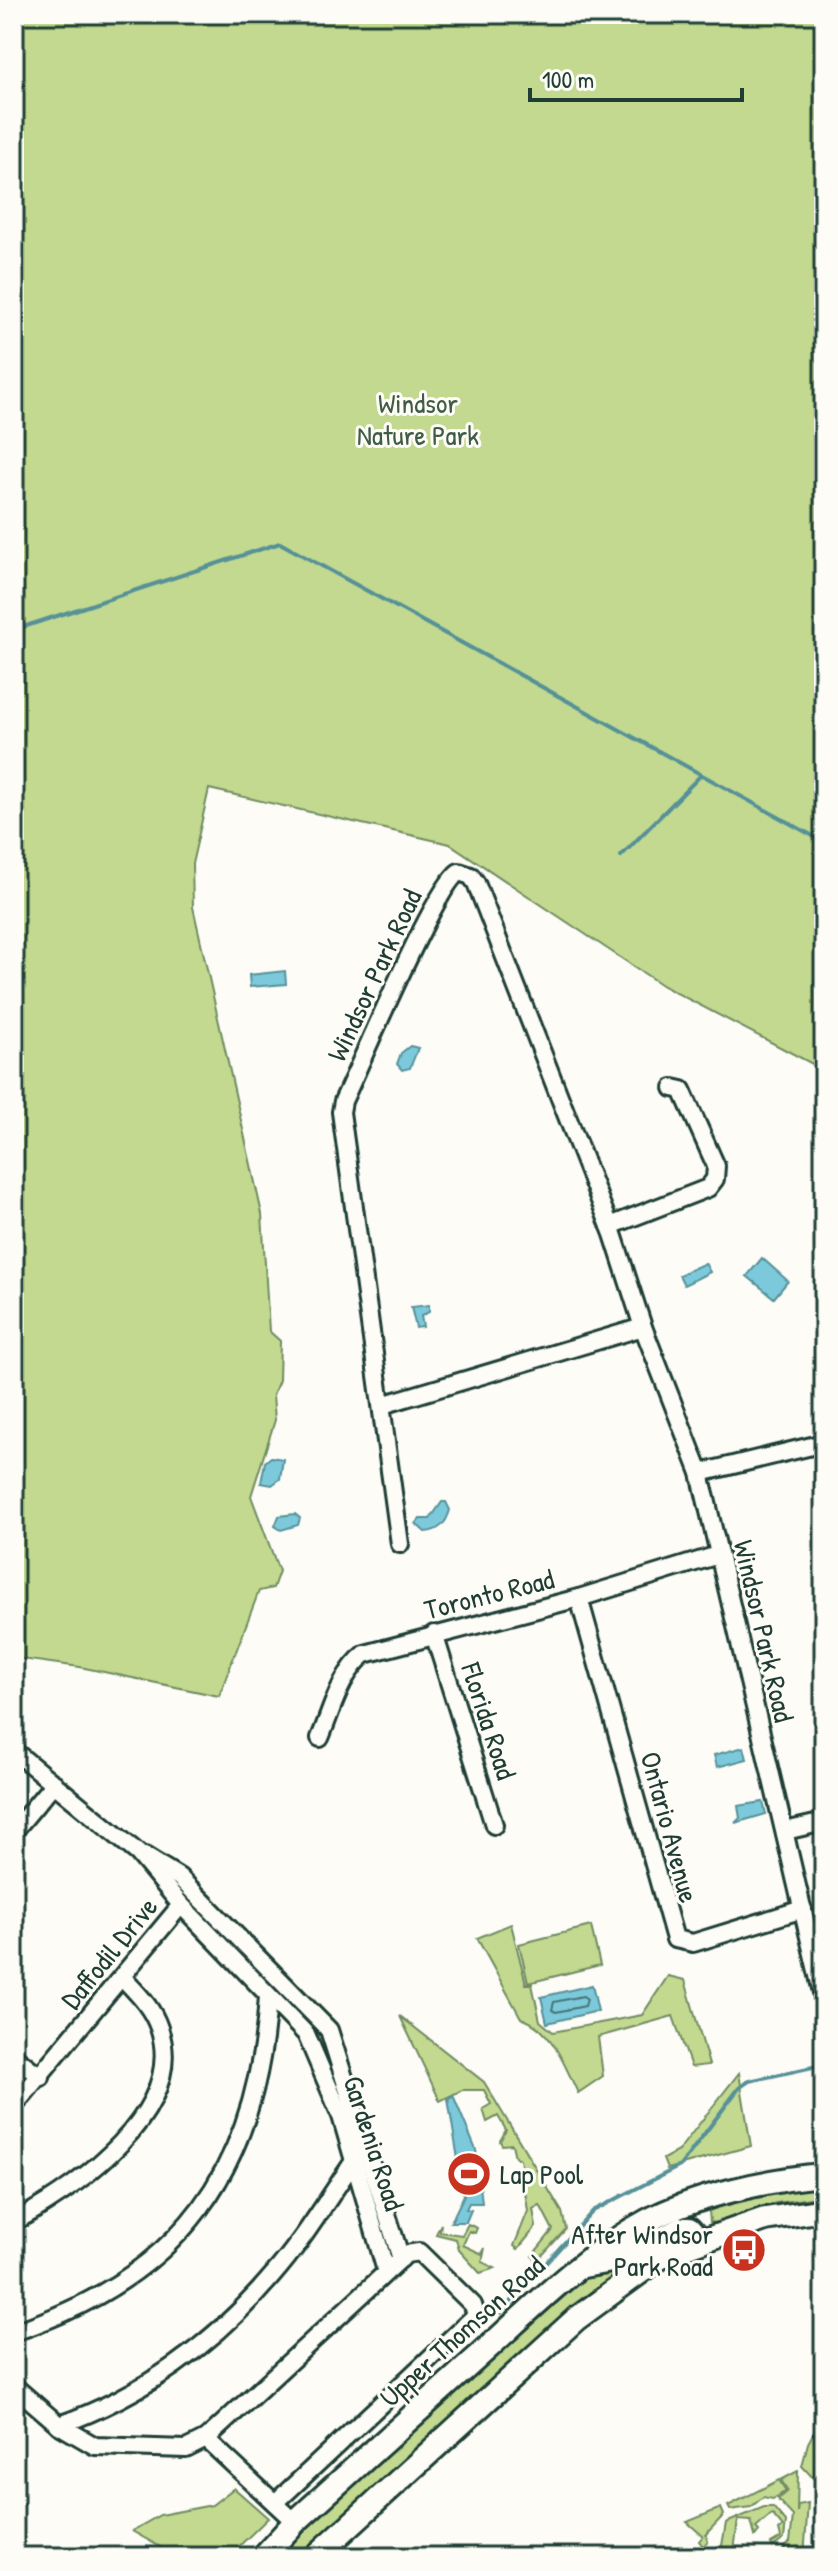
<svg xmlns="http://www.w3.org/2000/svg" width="838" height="2571" font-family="'Patrick Hand',sans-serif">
  <rect width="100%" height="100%" fill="#fdfcf7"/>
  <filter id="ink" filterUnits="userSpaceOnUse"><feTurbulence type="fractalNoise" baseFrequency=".0125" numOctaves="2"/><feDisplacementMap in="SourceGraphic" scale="16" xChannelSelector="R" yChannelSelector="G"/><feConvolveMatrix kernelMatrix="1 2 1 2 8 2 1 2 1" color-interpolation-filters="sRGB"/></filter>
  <g filter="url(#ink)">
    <g fill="#c2d98f" stroke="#708b62" stroke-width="2">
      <polygon points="14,14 824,14 824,1070 663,986 450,844 209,789 192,864 193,907 262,1214 269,1331 280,1341 279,1380 273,1395 275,1420 251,1496 279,1571 273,1588 259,1591 219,1696 80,1667 14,1658"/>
      <path d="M511,1924L526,1984H532L540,2021L553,2032L642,2015L668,1976L685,1980L709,2065L691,2067L673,2016L598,2037L603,2076L578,2093C564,2065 553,2029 521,2018L477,1938Z"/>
      <polygon points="591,1926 600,1965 528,1983 519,1944"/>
      <polygon points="400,2016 484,2082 562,2212 566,2229 537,2261 532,2256 553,2230 540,2205 533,2209 536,2227 518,2249 514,2246 528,2211 520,2159 515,2157 512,2144 502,2145 500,2141 506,2130 498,2116 487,2122 483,2109 491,2104 484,2090 462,2090 440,2101"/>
      <polygon points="739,2073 751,2146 667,2169 663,2159 678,2151"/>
      <polygon points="824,2182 824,2196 776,2203 719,2223 710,2222 709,2211 738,2199"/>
      <polygon points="679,2208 699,2240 665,2254 314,2557 263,2557 557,2285"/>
      <polygon points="441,2224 440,2232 462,2235 468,2224 477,2228 475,2233 469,2231 463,2245 482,2254 485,2248 482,2262 495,2268 480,2273 459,2250 456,2239 436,2234"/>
      <polygon points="824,2413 824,2476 815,2480 802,2466 808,2443"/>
      <polygon points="798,2471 797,2512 798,2505 808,2503 804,2557 777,2557 790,2542 793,2516 777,2499 788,2491 781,2480"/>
      <polygon points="779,2480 786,2491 773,2499 763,2497 751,2507 730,2510 728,2506"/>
      <polygon points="234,2488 268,2518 228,2557 178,2557 132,2531 160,2515 212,2505"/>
      <polygon points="764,2507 773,2507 786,2522 784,2539 773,2547 771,2544 781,2538 779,2530 783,2527 772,2514 756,2528 759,2531 755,2536 751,2521 738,2520 734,2551 728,2551 727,2557 720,2557 726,2523"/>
      <polygon points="721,2508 724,2515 706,2534 708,2542 703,2546 699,2541 703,2536 687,2522"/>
    </g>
    <g fill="#7cc9db" stroke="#579198" stroke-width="2">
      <polygon points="285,971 286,984 250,987 249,975"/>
      <polygon points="410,1046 418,1048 410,1068 402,1070 397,1064 401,1053"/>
      <polygon points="762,1258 788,1281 774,1298 747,1276"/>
      <polygon points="705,1263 710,1272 684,1285 679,1275"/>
      <polygon points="429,1305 429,1312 421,1316 423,1327 416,1328 411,1307"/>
      <polygon points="271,1457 283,1459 280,1479 272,1485 261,1483 265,1462"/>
      <path d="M442,1502H446L450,1510C446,1524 439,1531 425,1532L416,1524L420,1519H430Z"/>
      <polygon points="295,1514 300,1518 298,1525 281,1530 275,1526 279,1516"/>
      <polygon points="744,1747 747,1759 717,1767 714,1755"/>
      <polygon points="763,1802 766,1814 735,1823 740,1818 738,1806"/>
      <polygon points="592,1985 598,2011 547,2023 541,1997"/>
      <polygon points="453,2095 476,2150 482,2203 469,2203 466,2209 471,2210 466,2222 451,2222 464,2195 448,2099"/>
    </g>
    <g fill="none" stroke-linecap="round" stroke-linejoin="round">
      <polygon stroke="#447577" stroke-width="2" points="583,1996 587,1999 585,2006 556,2012 552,2010 554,2002"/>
      <g stroke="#579198" stroke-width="4">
        <polyline points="14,630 280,543 824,842"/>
        <polyline points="621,856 701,775"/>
        <polyline points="501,2313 593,2211 680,2166 739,2088 749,2081 822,2065"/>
        <polyline points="262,2542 281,2519"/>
        <polyline points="249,2557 257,2549"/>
      </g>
      <g stroke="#1f3d34" stroke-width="22">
        <g id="minor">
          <polyline points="610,1226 708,1188 715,1179 716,1166 682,1090 673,1088"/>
          <polyline points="382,1405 643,1327"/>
          <polyline points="700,1473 824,1443"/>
          <path d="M400,1544L341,1112L343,1101C361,1064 435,886 459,872L471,876L476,883L613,1234L643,1327L700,1473L824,2001"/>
          <polyline points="579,1598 675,1939 693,1943 803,1909"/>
          <polyline points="434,1634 494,1825"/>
          <path d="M320,1738C332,1710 340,1674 365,1654L579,1598L718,1555"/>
          <polyline points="14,1751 138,1853 181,1905 306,2034 341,2116 386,2271"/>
          <polyline points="14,1831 54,1783"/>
          <polyline points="785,1831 824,1822"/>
          <polyline points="145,1856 179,1877 329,2030 401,2259"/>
          <polyline points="14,2056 41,2077"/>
          <polyline points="14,2106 181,1905"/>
          <path d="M14,2222C75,2188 188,2112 159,2028C152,2007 137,1993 123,1978"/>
          <path d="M14,2332C181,2277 258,2169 268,1996"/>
          <polyline points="14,2386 59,2425 95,2446 186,2449 206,2439 406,2254 419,2252 473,2305 476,2315 275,2503"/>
          <path d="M59,2425C142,2396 215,2343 272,2276C303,2241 327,2200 354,2161"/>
          <polyline points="206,2439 295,2522"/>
        </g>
      </g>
      <g stroke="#1f3d34" stroke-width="28">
        <g id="major">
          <polyline points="583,2266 618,2260 681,2229 689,2229 699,2240"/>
          <path d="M263,2557L295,2522C360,2464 425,2405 490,2346C539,2301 588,2253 647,2221C694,2196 771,2179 824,2175"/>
          <polyline points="315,2557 576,2319 665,2254 765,2219 824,2210"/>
        </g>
      </g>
      <use href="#minor" stroke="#fdfcf7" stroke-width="16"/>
      <use href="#major" stroke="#fdfcf7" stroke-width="22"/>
    </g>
  </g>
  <defs>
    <g id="stadium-disc" transform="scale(2.3)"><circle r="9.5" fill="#c8321e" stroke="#fdfcf7"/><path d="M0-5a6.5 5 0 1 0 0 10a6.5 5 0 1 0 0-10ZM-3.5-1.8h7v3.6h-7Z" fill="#fff"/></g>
    <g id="bus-disc" transform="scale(2.3)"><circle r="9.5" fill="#c8321e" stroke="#fdfcf7"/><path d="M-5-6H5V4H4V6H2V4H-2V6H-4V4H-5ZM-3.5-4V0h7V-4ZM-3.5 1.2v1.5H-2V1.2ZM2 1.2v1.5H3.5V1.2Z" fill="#fff"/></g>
  </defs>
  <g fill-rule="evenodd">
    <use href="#stadium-disc" x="469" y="2174"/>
    <use href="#bus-disc" x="744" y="2250"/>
  </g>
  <g text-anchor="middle" stroke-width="6" stroke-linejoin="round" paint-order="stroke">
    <g font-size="28" fill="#405c46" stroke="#fdfcf7">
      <text x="418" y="413">Windsor<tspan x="418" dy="32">Nature Park</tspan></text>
    </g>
    <g font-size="28" fill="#1f3d34" stroke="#fdfcf7">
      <text transform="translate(374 975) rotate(-65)" y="10">Windsor Park Road</text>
      <text transform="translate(489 1594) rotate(-14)" y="10">Toronto Road</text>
      <text transform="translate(764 1631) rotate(77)" y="10">Windsor Park Road</text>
      <text transform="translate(489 1721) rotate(72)" y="10">Florida Road</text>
      <text transform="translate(670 1827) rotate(75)" y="10">Ontario Avenue</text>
      <text transform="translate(109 1953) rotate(-51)" y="10">Daffodil Drive</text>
      <text transform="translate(374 2143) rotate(72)" y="10">Gardenia Road</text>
      <text transform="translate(462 2331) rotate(-42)" y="10">Upper Thomson Road</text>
    </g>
    <g font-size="28" fill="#1f3d34" stroke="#fdfcf7" text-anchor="start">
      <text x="500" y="2184">Lap Pool</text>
      <text x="713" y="2244" text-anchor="end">After Windsor<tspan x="713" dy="32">Park Road</tspan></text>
    </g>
  </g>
  <rect width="838" height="2571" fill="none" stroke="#fdfcf7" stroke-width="48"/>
  <rect x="24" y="24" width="790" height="2523" fill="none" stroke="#1f3d34" stroke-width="3" filter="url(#ink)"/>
  <path d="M530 88v12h212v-12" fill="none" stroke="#1f3d34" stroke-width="4"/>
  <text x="542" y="88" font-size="24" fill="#1f3d34" stroke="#fdfcf7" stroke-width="6" paint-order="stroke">100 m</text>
</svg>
